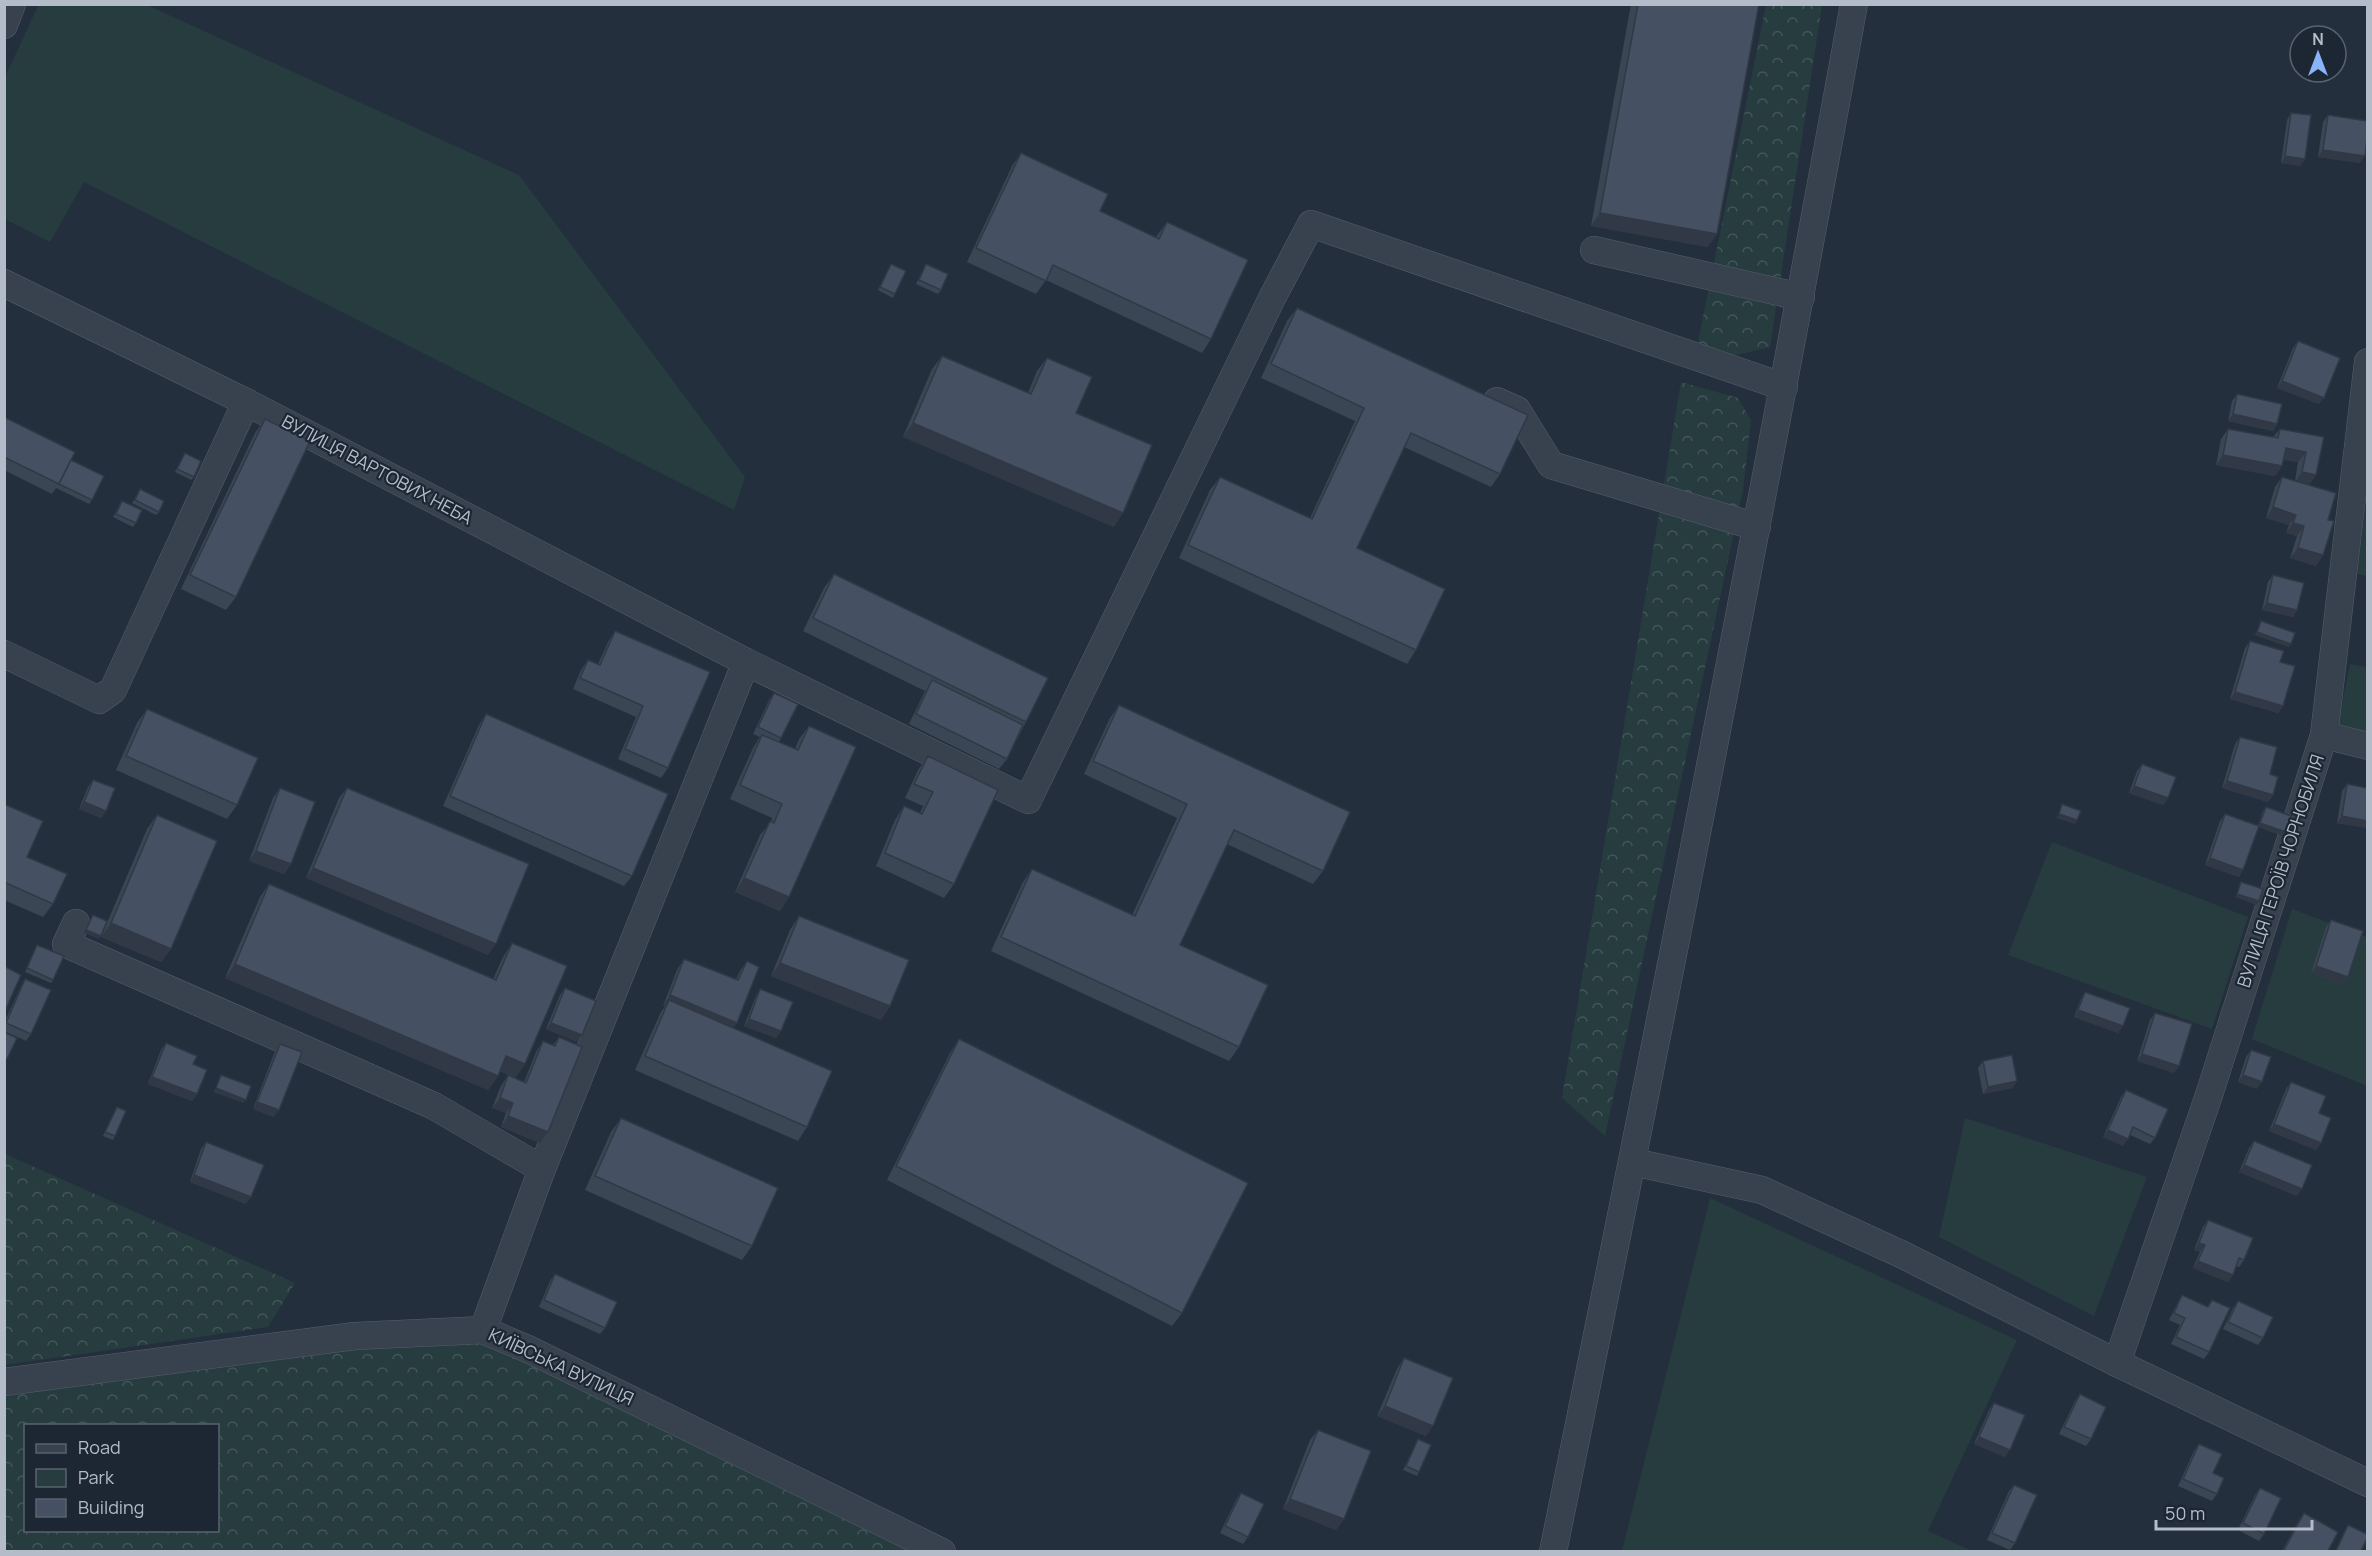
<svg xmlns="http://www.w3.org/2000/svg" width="2372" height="1556" font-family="Manrope,sans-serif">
  <defs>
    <pattern id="forest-crowns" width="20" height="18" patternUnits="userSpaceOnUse" patternTransform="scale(1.5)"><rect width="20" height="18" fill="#263c3f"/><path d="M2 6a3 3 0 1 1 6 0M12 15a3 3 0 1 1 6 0" fill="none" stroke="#435659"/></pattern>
  </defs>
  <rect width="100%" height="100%" fill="#242f3e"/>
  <g fill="#263c3f">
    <polygon points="39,4 147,5 519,175 745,477 734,510 84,182 50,242 5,219 5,77"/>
    <polygon points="2366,507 2368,508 2367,576 2357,574"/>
    <polygon points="2350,664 2367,667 2367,736 2337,728"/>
    <polygon points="2052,842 2248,917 2212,1029 2008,955"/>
    <polygon points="2292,909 2367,937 2367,1086 2252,1039"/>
    <polygon points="1965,1118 2147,1177 2094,1316 1939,1237"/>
    <polygon points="1710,1198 2017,1340 1928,1531 1972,1551 1622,1551"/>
  </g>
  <g fill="url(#forest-crowns)" fill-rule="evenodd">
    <polygon points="1766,5 1822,5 1770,347 1728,357 1698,342"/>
    <polygon points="1681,382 1738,398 1751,420 1743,490 1605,1136 1562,1098"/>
    <polygon points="5,1154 295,1283 268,1327 5,1365"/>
    <path d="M483,1330L922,1551H5L4,1384ZM26,1426H218V1530H26Z"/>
  </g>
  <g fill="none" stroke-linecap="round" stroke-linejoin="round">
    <g stroke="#565f6c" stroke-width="28">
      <g id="minor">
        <polyline points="4,25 12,4"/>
        <polyline points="1594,250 1801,297"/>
        <polyline points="4,283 246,402 746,662 1028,800 1272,298 1311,224 1784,387"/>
        <polyline points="1497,401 1517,410 1551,465 1757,527"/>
        <polyline points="4,654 99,700 113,690 246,402"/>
        <polyline points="2324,735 2368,746"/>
        <polyline points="76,923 66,944 434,1106 542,1169"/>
        <polyline points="1633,1162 1762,1190 1903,1255 2117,1363 2368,1483"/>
        <polyline points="483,1330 542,1169 746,662"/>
        <polyline points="2117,1363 2209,1095 2324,735 2368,362"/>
        <polyline points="4,1382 355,1336 483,1330 530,1350 942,1552"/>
        <path d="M1553,1552C1658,1037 1760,521 1854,4"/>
      </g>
    </g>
    <use href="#minor" stroke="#38414e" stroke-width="27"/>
  </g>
  <g fill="#3b4654">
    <polygon points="1631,4 1759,4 1708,247 1591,226"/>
    <polygon points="2291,113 2305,159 2300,166 2281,163 2287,120"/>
    <polygon points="2328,115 2360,163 2318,157 2323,122"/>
    <polygon points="1021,153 1100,211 1156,237 1167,222 1211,339 1202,353 1046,280 1036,294 967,262 1012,166"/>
    <polygon points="891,264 895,294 893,298 878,290"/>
    <polygon points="926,264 941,290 938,294 916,284"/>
    <polygon points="1297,308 1500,474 1491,487 1404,447 1357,548 1416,650 1407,664 1179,558 1210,490 1220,477 1310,518 1355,421 1261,378 1287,321"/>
    <polygon points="2298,341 2319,404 2277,388 2293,348"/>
    <polygon points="942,356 1028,393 1037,371 1047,358 1076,413 1114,527 903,437 932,369"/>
    <polygon points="2237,394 2277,424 2273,431 2228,421 2232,401"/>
    <polygon points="4,417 71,460 92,500 89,504 56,488 52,494 4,470"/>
    <polygon points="265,419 236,597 226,610 181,589 255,433"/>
    <polygon points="2228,429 2273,437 2280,429 2324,437 2316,475 2309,485 2328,520 2323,555 2316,566 2290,558 2297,536 2286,533 2289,525 2266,518 2275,487 2282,477 2295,481 2298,462 2284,460 2282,466 2275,476 2216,465 2221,439"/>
    <polygon points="185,453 194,477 191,480 175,472"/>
    <polygon points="140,489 159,512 156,515 132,503"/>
    <polygon points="122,501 136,523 133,527 113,517"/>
    <polygon points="834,574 1026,722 1007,759 999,769 909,724 925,691 803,631 824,588"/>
    <polygon points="2273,575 2297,610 2293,617 2262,610 2268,582"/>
    <polygon points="615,631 668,768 661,778 618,759 636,717 573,689 581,670 588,660 598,664 608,642"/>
    <polygon points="2250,641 2280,662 2283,706 2278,713 2230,699 2245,648"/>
    <polygon points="774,693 781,738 779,742 795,749 799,739 809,726 789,897 780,911 735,892 760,835 771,822 772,818 730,799 753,748 760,737 753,734 769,700"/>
    <polygon points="1119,705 1323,871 1313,884 1227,844 1180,945 1239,1047 1229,1061 991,951 1023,882 1032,869 1132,915 1177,818 1084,774 1110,718"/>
    <polygon points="147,709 237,805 227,819 116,770 137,723"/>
    <polygon points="486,714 632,876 624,886 443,806 479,725"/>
    <polygon points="2240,737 2270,774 2273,795 2268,802 2222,788 2235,744"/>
    <polygon points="928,756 954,884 944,898 876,866 895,820 904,806 920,813 923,806 905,798 918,770"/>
    <polygon points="2142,764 2168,798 2163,805 2129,793 2137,771"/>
    <polygon points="93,780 106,811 101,818 79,809 88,787"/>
    <polygon points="2347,784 2367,788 2367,828 2337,823 2342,791"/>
    <polygon points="280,788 291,864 284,874 249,861 273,798"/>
    <polygon points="347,788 488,955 306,878 339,798"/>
    <polygon points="4,804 27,857 53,904 43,917 4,900"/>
    <polygon points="2266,807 2283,836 2259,827 2239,877 2205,865 2220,821 2225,814 2258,826 2263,811"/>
    <polygon points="157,815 171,949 161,962 101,937 147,829"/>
    <polygon points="269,884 493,979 503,957 512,943 525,1064 515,1078 500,1071 498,1076 488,1090 225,978 260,897"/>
    <polygon points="799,916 890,1006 881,1020 771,976 790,930"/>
    <polygon points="2331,920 2348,977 2343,984 2311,973 2326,927"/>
    <polygon points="37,945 53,980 51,983 25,972"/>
    <polygon points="684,959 736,979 740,971 747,961 733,1028 807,1127 798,1141 635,1070 660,1014 665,1006 663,1006 677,970"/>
    <polygon points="25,979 31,1034 26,1041 4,1031 4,1023 21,986"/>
    <polygon points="565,988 577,1042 546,1029 560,995"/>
    <polygon points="760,989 781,1031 776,1038 744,1026 756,996"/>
    <polygon points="2085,992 2123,1026 2118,1033 2074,1017 2081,999"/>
    <polygon points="2155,1013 2174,1073 2137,1061 2150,1020"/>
    <polygon points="559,1037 540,1143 501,1127 506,1113 492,1108 501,1086 508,1075 524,1082 536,1052 543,1041 553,1045"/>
    <polygon points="959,1039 1182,1313 1172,1326 887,1180 950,1053"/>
    <polygon points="166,1043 193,1064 197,1094 192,1101 148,1084 161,1050"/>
    <polygon points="280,1044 274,1117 253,1109 275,1051"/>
    <polygon points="2251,1050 2257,1089 2238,1082 2246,1057"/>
    <polygon points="1983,1061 2017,1081 2012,1088 1983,1094 1978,1068"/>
    <polygon points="2291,1082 2319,1113 2321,1143 2316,1150 2269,1131 2286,1089"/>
    <polygon points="2126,1090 2155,1138 2150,1144 2130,1135 2123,1146 2103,1137 2121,1097"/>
    <polygon points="117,1107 115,1136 113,1140 103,1136"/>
    <polygon points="621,1118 752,1246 742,1260 585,1190 611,1132"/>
    <polygon points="2254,1141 2297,1196 2239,1172 2249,1148"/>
    <polygon points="206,1142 246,1204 190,1182 201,1149"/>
    <polygon points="2208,1220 2244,1260 2239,1267 2236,1266 2228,1282 2193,1268 2200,1252 2194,1250 2203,1227"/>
    <polygon points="555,1274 605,1328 600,1334 539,1307 550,1281"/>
    <polygon points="2182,1295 2207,1307 2212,1300 2209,1352 2204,1359 2171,1344 2180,1325 2169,1320 2178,1302"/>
    <polygon points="2238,1301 2263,1338 2258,1345 2223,1329 2233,1308"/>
    <polygon points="1404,1358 1426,1436 1377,1416 1397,1369"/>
    <polygon points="2080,1394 2091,1439 2086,1446 2059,1434 2075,1401"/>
    <polygon points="1994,1403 2005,1457 1974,1444 1989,1410"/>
    <polygon points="1318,1430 1344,1519 1336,1530 1283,1509 1310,1440"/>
    <polygon points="1418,1439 1419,1472 1417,1476 1403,1470"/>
    <polygon points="2199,1444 2213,1473 2217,1494 2212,1501 2178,1486 2194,1451"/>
    <polygon points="2014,1485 2015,1543 2010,1550 1987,1540 2009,1491"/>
    <polygon points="2260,1488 2264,1534 2259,1541 2238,1530 2255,1495"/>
    <polygon points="1241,1493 1248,1537 1243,1544 1220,1533 1236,1500"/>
    <polygon points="2304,1513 2328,1551 2282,1551 2299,1520"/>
    <polygon points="2348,1525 2361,1551 2335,1551 2344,1532"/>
  </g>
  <g fill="#303945">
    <polygon points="2323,150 2365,156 2360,163 2318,157"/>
    <polygon points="2285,156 2305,159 2300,166 2281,163"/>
    <polygon points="1600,213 1717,234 1708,247 1591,226"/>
    <polygon points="2282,381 2324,398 2319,404 2277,388"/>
    <polygon points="2233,414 2277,424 2273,431 2228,421"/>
    <polygon points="913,423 1123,513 1114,527 903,437"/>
    <polygon points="2286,448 2306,452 2298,462 2279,459"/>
    <polygon points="2223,455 2282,466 2275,476 2216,465"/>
    <polygon points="2302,472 2316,475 2309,485 2295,482"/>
    <polygon points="2273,507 2296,515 2289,525 2266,518"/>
    <polygon points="2293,523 2304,526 2297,536 2286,533"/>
    <polygon points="2298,548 2323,555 2316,566 2290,558"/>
    <polygon points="2267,603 2297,610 2293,617 2262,610"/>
    <polygon points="2257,632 2291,644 2289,647 2254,635"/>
    <polygon points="2235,692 2283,706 2278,713 2230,699"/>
    <polygon points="2227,781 2273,795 2268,802 2222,788"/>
    <polygon points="2134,786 2168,798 2163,805 2129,793"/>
    <polygon points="84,802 106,811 101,818 79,809"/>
    <polygon points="2059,814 2077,820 2075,824 2056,818"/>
    <polygon points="2342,816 2367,821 2367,828 2337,823"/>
    <polygon points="2260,823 2286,832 2283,836 2258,827"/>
    <polygon points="256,851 291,864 284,874 249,861"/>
    <polygon points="2210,858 2243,870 2239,877 2205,865"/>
    <polygon points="313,868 496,944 488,955 306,878"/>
    <polygon points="744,878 789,897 780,911 735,892"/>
    <polygon points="2237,894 2259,901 2256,905 2235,897"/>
    <polygon points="111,923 171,949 161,962 101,937"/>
    <polygon points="86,930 101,936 99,939 84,933"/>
    <polygon points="780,963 890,1006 881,1020 771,976"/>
    <polygon points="235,964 498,1076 488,1090 225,978"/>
    <polygon points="2316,966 2348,977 2343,984 2311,973"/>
    <polygon points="670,995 737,1023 729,1034 669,1000 665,1006 663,1006"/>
    <polygon points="2078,1010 2123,1026 2118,1033 2074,1017"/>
    <polygon points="749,1019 781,1031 776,1038 744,1026"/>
    <polygon points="551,1023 582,1035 577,1042 546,1029"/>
    <polygon points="2142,1054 2179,1066 2174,1073 2137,1061"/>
    <polygon points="506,1056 525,1064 515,1078 497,1070"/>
    <polygon points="2243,1075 2262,1082 2257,1089 2238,1082"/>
    <polygon points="152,1077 197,1094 192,1101 148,1084"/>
    <polygon points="2017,1081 2012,1088 1983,1094 1988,1087"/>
    <polygon points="216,1088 246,1100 243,1103 213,1092"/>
    <polygon points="500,1098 513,1103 506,1113 492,1108"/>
    <polygon points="257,1102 279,1110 274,1117 253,1109"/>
    <polygon points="508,1116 548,1132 540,1143 501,1127"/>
    <polygon points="2274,1124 2321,1143 2316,1150 2269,1131"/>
    <polygon points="2108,1130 2128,1139 2123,1146 2103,1137"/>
    <polygon points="2244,1165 2302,1189 2297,1196 2239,1172"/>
    <polygon points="194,1175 251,1197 246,1204 190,1182"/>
    <polygon points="2199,1243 2205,1245 2200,1252 2194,1250"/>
    <polygon points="2198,1261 2233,1275 2228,1282 2193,1268"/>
    <polygon points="1385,1406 1433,1426 1426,1436 1377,1416"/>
    <polygon points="1979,1437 2010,1450 2005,1457 1974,1444"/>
    <polygon points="1290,1499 1344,1519 1336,1530 1283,1509"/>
  </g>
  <g fill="#455162" stroke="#303945" stroke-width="1.5">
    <polygon points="1638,4 1759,4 1717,234 1600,213"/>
    <polygon points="2291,113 2311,115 2305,159 2285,156"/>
    <polygon points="2328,115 2367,121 2367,138 2365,156 2323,150"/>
    <polygon points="1021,153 1108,194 1100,211 1159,239 1167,222 1248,260 1211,339 1053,265 1046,281 976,248"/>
    <polygon points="891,264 906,271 895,294 880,287"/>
    <polygon points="926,264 948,274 941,290 919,280"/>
    <polygon points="1297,308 1528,415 1500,474 1411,433 1357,548 1445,589 1416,650 1188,545 1220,477 1312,519 1364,408 1271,364"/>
    <polygon points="2298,341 2340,358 2324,398 2282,381"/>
    <polygon points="942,356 1031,394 1047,358 1092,377 1076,413 1152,445 1123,513 913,423"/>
    <polygon points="2237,394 2282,404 2277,424 2233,414"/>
    <polygon points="4,417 75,452 59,484 4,457"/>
    <polygon points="265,419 310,441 236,597 190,575"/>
    <polygon points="2228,429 2278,438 2280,429 2324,437 2316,475 2302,472 2306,452 2286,448 2282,466 2223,455"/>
    <polygon points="185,453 201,461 194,477 177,469"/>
    <polygon points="71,460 104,476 92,500 59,484"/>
    <polygon points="2282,477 2336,493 2328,520 2334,521 2323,555 2298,548 2304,526 2293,523 2296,515 2273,507"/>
    <polygon points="140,489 164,501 159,512 135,500"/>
    <polygon points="122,501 142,510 136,523 116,514"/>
    <polygon points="834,574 1048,678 1026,722 813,618"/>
    <polygon points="2273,575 2304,583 2297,610 2267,603"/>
    <polygon points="2261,621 2295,633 2291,644 2257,632"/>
    <polygon points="615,631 710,672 668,768 625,749 643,706 580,678 588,660 600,665"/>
    <polygon points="2250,641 2284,651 2280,662 2295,666 2283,706 2235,692"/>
    <polygon points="932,680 1023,725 1007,759 916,714"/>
    <polygon points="774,693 798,704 781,738 758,727"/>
    <polygon points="1119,705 1350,812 1323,871 1234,830 1180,945 1268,985 1239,1047 1001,937 1032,869 1135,916 1187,804 1093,761"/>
    <polygon points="147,709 258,758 237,805 126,756"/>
    <polygon points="486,714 668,794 632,876 450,796"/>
    <polygon points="809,726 856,747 789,897 744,878 770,821 774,823 782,804 740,785 762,735 798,750"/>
    <polygon points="2240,737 2277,747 2270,774 2278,777 2273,795 2227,781"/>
    <polygon points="928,756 998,790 954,884 885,853 904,806 922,814 933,792 914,784"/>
    <polygon points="2142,764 2176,777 2168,798 2134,786"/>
    <polygon points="93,780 115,788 106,811 84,802"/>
    <polygon points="2347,784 2367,788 2367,821 2342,816"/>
    <polygon points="280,788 315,802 291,864 256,851"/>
    <polygon points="347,788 529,864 496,944 313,868"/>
    <polygon points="4,804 43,821 27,857 67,874 53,904 4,882"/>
    <polygon points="2062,804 2081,811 2077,820 2059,814"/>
    <polygon points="2266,807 2291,816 2286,832 2260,823"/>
    <polygon points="2225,814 2259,826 2243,870 2210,858"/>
    <polygon points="157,815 217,841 171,949 111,923"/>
    <polygon points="2241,882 2263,889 2259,901 2237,894"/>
    <polygon points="269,884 496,980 512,943 567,966 525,1064 506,1056 498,1076 235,964"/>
    <polygon points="93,915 107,921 101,936 86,930"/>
    <polygon points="799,916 909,960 890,1006 780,963"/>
    <polygon points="2331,920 2363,931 2348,977 2316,966"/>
    <polygon points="37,945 64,956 53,980 27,968"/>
    <polygon points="684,959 738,980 747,961 759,967 737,1023 670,995"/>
    <polygon points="4,966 21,975 4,1013"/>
    <polygon points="25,979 51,990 31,1034 6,1023"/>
    <polygon points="565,988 596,1001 582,1035 551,1023"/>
    <polygon points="760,989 793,1002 781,1031 749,1019"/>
    <polygon points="2085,992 2130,1008 2123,1026 2078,1010"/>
    <polygon points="669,1000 832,1071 807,1127 645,1056"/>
    <polygon points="2155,1013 2192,1024 2179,1066 2142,1054"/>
    <polygon points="4,1032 17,1038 7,1059 4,1058"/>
    <polygon points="559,1037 582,1047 548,1132 508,1116 513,1103 500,1098 508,1075 526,1083 543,1041 555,1046"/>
    <polygon points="959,1039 1248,1183 1182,1313 896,1166"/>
    <polygon points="166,1043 197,1056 193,1064 207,1070 197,1094 152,1077"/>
    <polygon points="280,1044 302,1052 279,1110 257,1102"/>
    <polygon points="2251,1050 2271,1057 2262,1082 2243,1075"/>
    <polygon points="2012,1055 2017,1081 1988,1087 1983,1061"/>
    <polygon points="221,1075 251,1086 246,1100 216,1088"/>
    <polygon points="2291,1082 2326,1096 2319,1113 2331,1118 2321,1143 2274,1124"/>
    <polygon points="2126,1090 2168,1109 2155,1138 2133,1127 2128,1139 2108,1130"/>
    <polygon points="117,1107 126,1111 115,1136 105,1132"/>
    <polygon points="621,1118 778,1188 752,1246 595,1176"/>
    <polygon points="2254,1141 2312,1165 2302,1189 2244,1165"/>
    <polygon points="206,1142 264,1165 251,1197 194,1175"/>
    <polygon points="2208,1220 2253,1238 2244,1260 2239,1258 2233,1275 2198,1261 2205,1245 2199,1243"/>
    <polygon points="555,1274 617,1302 605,1328 544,1300"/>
    <polygon points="2182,1295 2208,1307 2212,1300 2230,1308 2209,1352 2176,1337 2185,1318 2174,1313"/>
    <polygon points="2238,1301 2273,1317 2263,1338 2228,1322"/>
    <polygon points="1404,1358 1453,1378 1433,1426 1385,1406"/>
    <polygon points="2080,1394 2106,1407 2091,1439 2064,1427"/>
    <polygon points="1994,1403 2025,1415 2010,1450 1979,1437"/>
    <polygon points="1318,1430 1371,1451 1344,1519 1290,1499"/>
    <polygon points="1418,1439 1431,1445 1419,1472 1406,1466"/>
    <polygon points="2199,1444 2222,1454 2213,1473 2224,1478 2217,1494 2183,1479"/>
    <polygon points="2014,1485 2037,1495 2015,1543 1992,1533"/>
    <polygon points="2260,1488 2281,1498 2264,1534 2243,1523"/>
    <polygon points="1241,1493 1264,1504 1248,1537 1225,1526"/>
    <polygon points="2304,1513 2338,1532 2328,1551 2287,1551 2284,1550"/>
    <polygon points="2348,1525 2367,1534 2367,1538 2361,1551 2336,1551"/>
  </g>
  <g text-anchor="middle" stroke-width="4.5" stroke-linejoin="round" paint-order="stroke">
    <g font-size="18" fill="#b4bcc9" stroke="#1d2633">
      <text transform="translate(377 470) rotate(28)" y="6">ВУЛИЦЯ ВАРТОВИХ НЕБА</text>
      <text transform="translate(2281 871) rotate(-72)" y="6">ВУЛИЦЯ ГЕРОЇВ ЧОРНОБИЛЯ</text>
      <text transform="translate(561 1367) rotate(25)" y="6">КИЇВСЬКА ВУЛИЦЯ</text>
    </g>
  </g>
  <rect width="2372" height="1556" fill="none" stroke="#b4bcc9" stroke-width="12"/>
  <rect x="24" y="1424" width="195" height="108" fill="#1d2633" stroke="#59626f" stroke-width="1.5"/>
  <rect x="36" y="1444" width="30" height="9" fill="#38414e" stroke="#59626f" stroke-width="1.5"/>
  <text x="78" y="1454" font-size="18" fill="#b4bcc9">Road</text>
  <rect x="36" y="1469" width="30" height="18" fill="#263c3f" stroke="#59626f" stroke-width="1.5"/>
  <text x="78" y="1484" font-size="18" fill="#b4bcc9">Park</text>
  <rect x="36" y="1499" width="30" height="18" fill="#455162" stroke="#59626f" stroke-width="1.5"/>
  <text x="78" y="1514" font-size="18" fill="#b4bcc9">Building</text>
  <g transform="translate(2318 54)"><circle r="28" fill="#1d2633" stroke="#59626f" stroke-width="1.5"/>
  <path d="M0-4.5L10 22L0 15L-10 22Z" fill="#8ab4f8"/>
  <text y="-9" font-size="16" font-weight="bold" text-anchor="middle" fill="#b4bcc9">N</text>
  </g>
  <path d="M2156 1520v9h156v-9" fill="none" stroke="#b4bcc9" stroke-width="3"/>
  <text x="2165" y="1520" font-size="18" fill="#b4bcc9" stroke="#1d2633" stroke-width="4.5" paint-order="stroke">50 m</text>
</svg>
